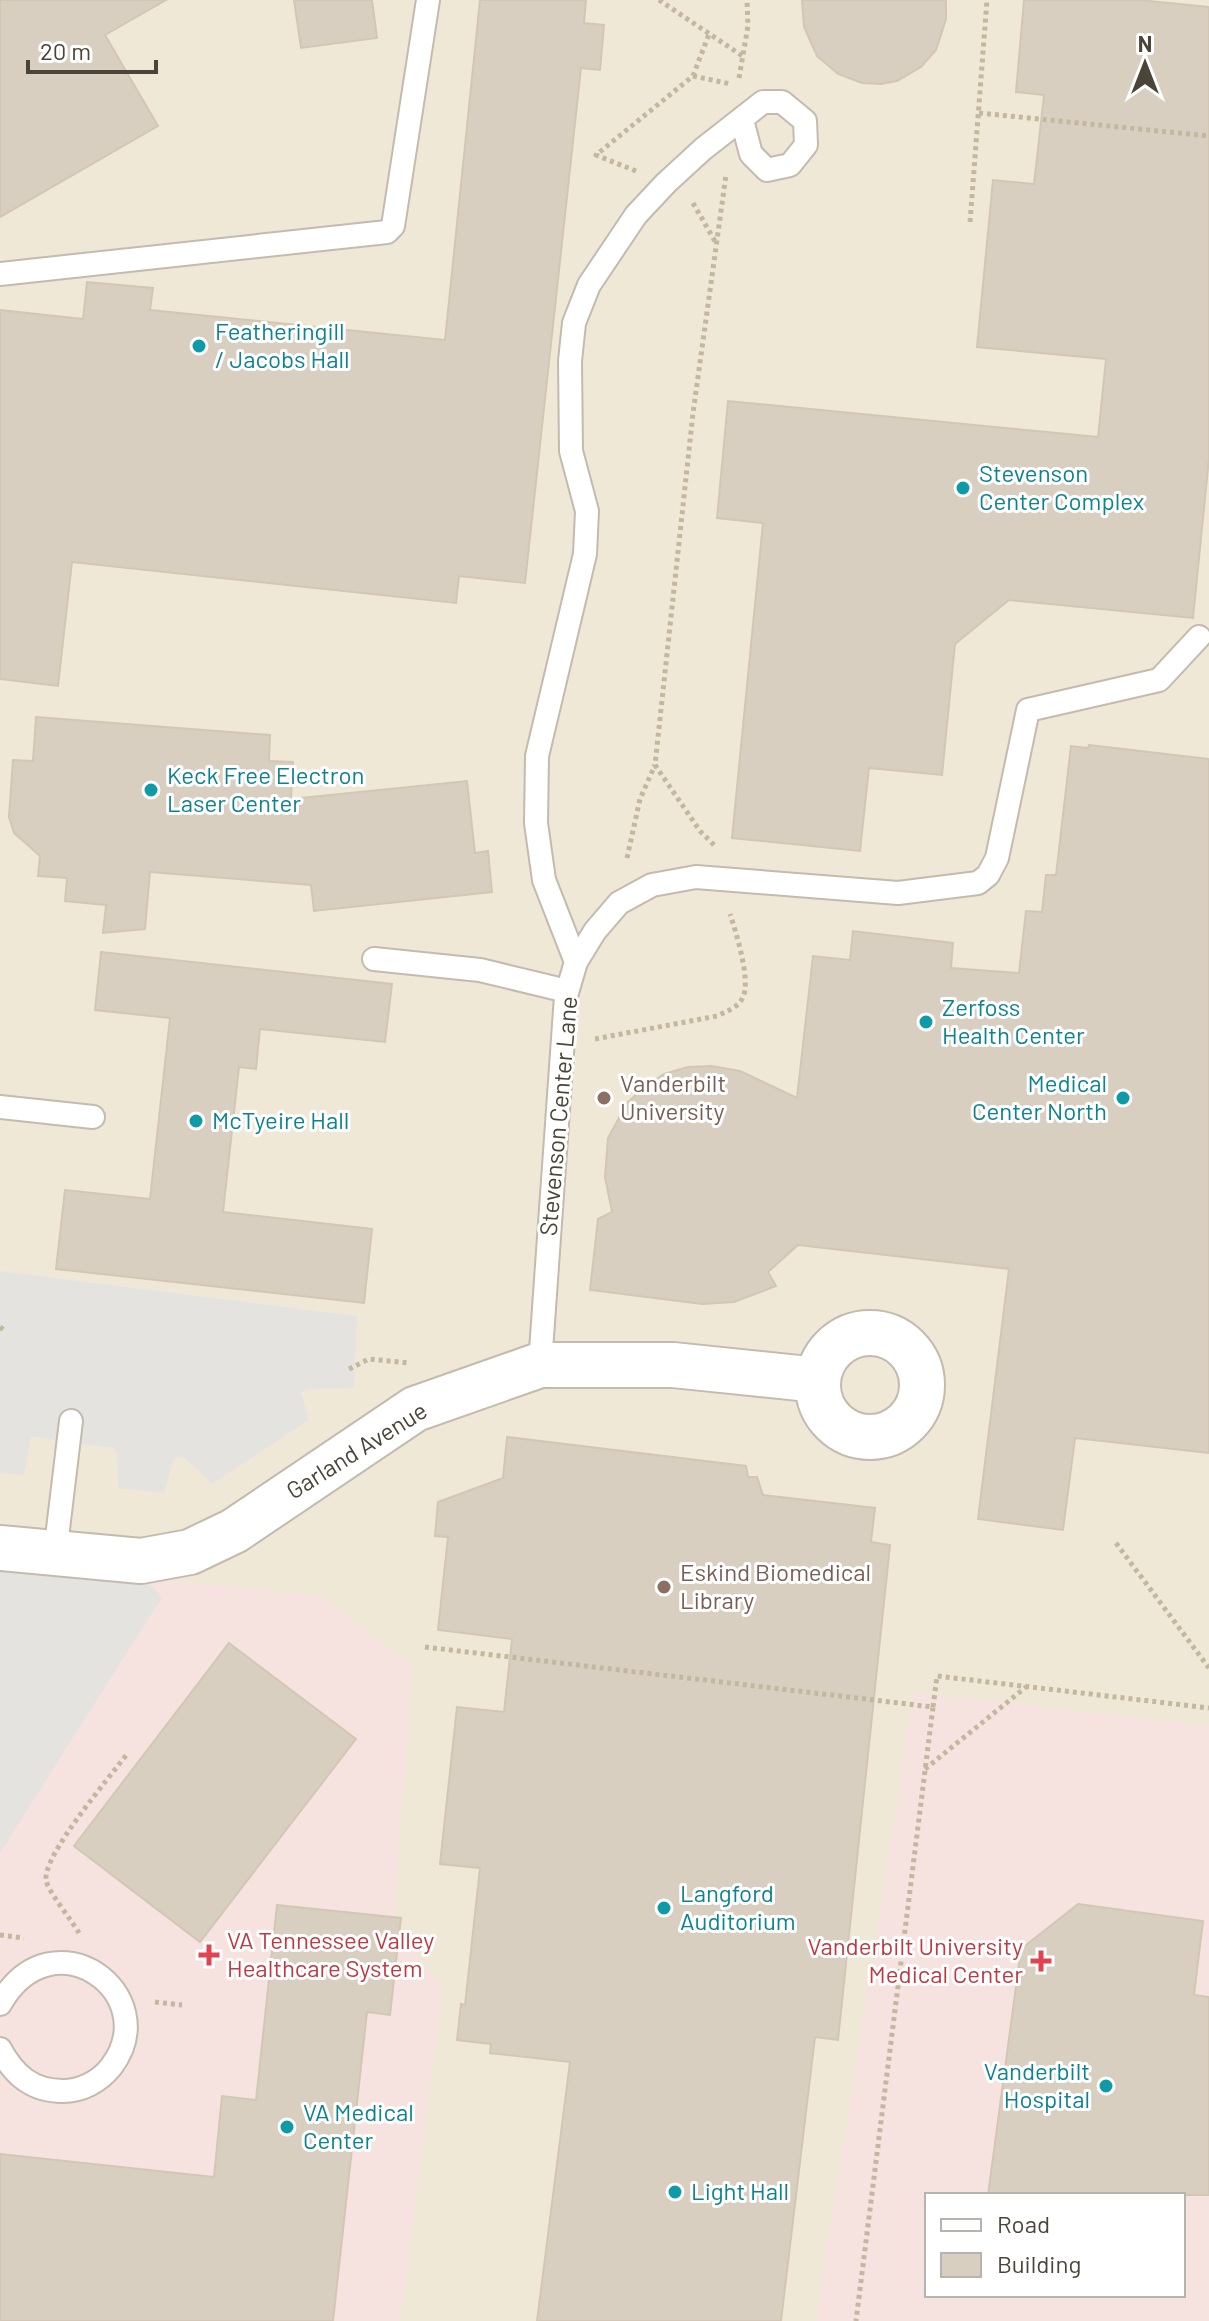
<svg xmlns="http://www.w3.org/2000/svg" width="1209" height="2321" font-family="Barlow,sans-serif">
  <rect width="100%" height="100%" fill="#f6f3ec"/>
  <path fill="#efe8d6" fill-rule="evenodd" d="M0,0H1209V2321H0ZM927,2195H1183V2295H927Z"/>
  <g fill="#f6e3e0" fill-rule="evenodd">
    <polygon points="0,1564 322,1596 412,1668 393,1921 442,1989 400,2321 0,2321"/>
    <path d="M914,1693L1209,1726V2321H816ZM927,2195H1183V2295H927Z"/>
  </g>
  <g fill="#e5e3e0">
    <polygon points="0,1271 357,1316 354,1388 311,1389 301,1392 309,1420 212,1484 184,1457 178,1457 173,1462 164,1493 118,1488 117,1455 114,1448 35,1437 31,1437 24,1475 0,1473"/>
    <polygon points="0,1564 144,1578 162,1597 0,1853"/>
  </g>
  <g fill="#d8cfc1" stroke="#d3c7b4" stroke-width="2">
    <polygon points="0,0 166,0 105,35 158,126 0,217"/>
    <polygon points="294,0 372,0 377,38 301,48"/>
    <polygon points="480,0 586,0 584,23 604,25 600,70 581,68 525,583 459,576 456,603 72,562 58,686 0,679 0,310 83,319 87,282 153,288 150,310 445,340"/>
    <polygon points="802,0 946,0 946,19 936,50 921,67 897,81 881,84 862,83 838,74 817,56 804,27"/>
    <polygon points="1024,0 1139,0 1209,7 1209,458 1193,618 1009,600 955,644 942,775 869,768 860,851 732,838 763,523 717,518 728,401 1098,437 1106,359 977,347 993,180 1034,184 1044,95 1016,92"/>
    <polygon points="36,717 270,735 269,761 293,762 291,799 467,781 475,853 488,851 492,892 314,911 311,885 150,872 145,929 103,933 106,905 65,901 67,878 38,876 40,856 14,833 9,817 13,760 33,761"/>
    <polygon points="1089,745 1209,759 1209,1453 1075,1438 1063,1530 978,1519 1009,1269 798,1245 768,1272 776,1286 734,1302 702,1304 590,1290 598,1219 612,1212 605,1177 608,1138 627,1103 643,1088 664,1074 688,1067 712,1066 740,1071 797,1098 813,956 850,960 853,931 953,943 951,968 1019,973 1026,911 1042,912 1046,875 1056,875 1071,746 1088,748"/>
    <polygon points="101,952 392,984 385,1042 260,1029 256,1069 239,1067 223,1212 372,1229 364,1303 56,1269 65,1190 150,1199 170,1018 95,1010"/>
    <polygon points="507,1437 746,1466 748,1477 757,1477 763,1495 875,1508 871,1542 890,1545 838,2040 815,2037 781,2321 537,2321 570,2062 490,2053 491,2044 457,2040 461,2004 465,2005 480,1868 440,1864 457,1707 504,1712 512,1639 438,1630 448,1537 435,1536 438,1502 503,1478"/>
    <polygon points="229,1643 356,1739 200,1942 74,1846"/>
    <polygon points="1078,1904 1203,1921 1194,1995 1209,1997 1209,2195 988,2195 1021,1949"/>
    <polygon points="277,1905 401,1918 390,2015 367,2012 333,2321 0,2321 0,2154 214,2177 222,2096 256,2100"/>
  </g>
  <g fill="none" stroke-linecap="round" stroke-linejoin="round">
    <g stroke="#c2bbae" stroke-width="26">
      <g id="lane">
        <polyline points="0,274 387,232 393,226 428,0"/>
        <polyline points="374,959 480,970 567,991"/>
        <polyline points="576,962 544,880 536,823 537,756 585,554 587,511 571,451 570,361 574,323 589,285 636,215 666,183 703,149 763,102 782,102 805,121 806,145 790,165 767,170 751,154 742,120"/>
        <polyline points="0,1107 93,1117"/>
        <polyline points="540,1365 566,996 576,962 595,931 619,903 652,885 696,877 898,893 978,883 988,875 997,858 1028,710 1159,680 1199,637"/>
        <polyline points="55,1554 71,1421"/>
        <path d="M0,2004C53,1911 166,1995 111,2067C99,2082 81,2091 63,2091C32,2091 14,2075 0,2049"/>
      </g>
    </g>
    <g stroke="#c2bbae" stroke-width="48">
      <g id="street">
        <circle cx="870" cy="1385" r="52"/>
        <polyline points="0,1548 141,1561 190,1552 234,1531 415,1409 540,1365 673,1365 818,1380"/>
      </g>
    </g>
    <g stroke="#c4b79f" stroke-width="5" stroke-dasharray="4 4" stroke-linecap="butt">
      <polyline points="659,0 744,57"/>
      <polyline points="693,76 731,84"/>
      <polyline points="739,78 748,26 747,0"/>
      <polyline points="979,113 1209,136"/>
      <polyline points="636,171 596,155 693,76 709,34"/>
      <polyline points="693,203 716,243"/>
      <polyline points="970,222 987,0"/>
      <polyline points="714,845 700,831 655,765 693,413 726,175"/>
      <polyline points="627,858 640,799 655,765"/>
      <path d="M595,1039L717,1016C727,1011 738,1008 743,997C751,980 736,932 730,914"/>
      <polyline points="0,1327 5,1331"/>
      <polyline points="349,1369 369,1359 409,1363"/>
      <polyline points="1116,1543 1209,1668"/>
      <polyline points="425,1647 933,1707 856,2321"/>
      <polyline points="933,1707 937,1676 1209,1708"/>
      <polyline points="925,1769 1026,1687"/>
      <path d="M79,1933C73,1922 47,1890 46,1880C43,1855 110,1777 127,1754"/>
      <polyline points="0,1935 24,1938"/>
      <polyline points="155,2002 182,2005"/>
    </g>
    <use href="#lane" stroke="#fff" stroke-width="22"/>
    <use href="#street" stroke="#fff" stroke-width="44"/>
  </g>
  <g fill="#0f9aa8" stroke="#fff" stroke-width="3">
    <circle cx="199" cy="346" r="8"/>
    <circle cx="963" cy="488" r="8"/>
    <circle cx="151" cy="790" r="8"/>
    <circle cx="926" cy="1022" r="8"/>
    <circle cx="1123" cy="1098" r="8"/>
    <circle cx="196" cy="1121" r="8"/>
    <circle cx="664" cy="1908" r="8"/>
    <circle cx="1106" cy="2086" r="8"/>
    <circle cx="287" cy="2127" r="8"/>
    <circle cx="675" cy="2192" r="8"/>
  </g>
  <g fill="#8d6e63" stroke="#fff" stroke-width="3">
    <circle cx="604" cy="1098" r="8"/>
    <circle cx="664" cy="1587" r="8"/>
  </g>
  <g fill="#e0444e" stroke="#fff" stroke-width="3">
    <path d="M205 1943h8v8h8v8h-8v8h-8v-8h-8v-8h8z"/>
    <path d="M1037 1949h8v8h8v8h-8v8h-8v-8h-8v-8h8z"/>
  </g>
  <g text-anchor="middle" stroke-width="6" stroke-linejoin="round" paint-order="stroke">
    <g font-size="24" fill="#0d838f" stroke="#fff" text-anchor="start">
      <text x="215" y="340">Featheringill<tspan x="215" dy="28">/ Jacobs Hall</tspan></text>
      <text x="979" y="482">Stevenson<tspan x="979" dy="28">Center Complex</tspan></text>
      <text x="167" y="784">Keck Free Electron<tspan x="167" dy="28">Laser Center</tspan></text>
      <text x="942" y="1016">Zerfoss<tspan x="942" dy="28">Health Center</tspan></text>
      <text x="1107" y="1092" text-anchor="end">Medical<tspan x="1107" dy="28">Center North</tspan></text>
      <text x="212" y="1129">McTyeire Hall</text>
      <text x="680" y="1902">Langford<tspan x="680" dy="28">Auditorium</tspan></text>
      <text x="1090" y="2080" text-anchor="end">Vanderbilt<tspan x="1090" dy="28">Hospital</tspan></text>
      <text x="303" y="2121">VA Medical<tspan x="303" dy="28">Center</tspan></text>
      <text x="691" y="2200">Light Hall</text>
    </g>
    <g font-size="24" fill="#785e54" stroke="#fff" text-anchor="start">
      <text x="620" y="1092">Vanderbilt<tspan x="620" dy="28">University</tspan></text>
      <text x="680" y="1581">Eskind Biomedical<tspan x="680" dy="28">Library</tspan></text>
    </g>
    <g font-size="24" fill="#4b4439" stroke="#fff">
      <text transform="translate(559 1116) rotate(-85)" y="8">Stevenson Center Lane</text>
      <text transform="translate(357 1451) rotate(-32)" y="8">Garland Avenue</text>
    </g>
    <g font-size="24" fill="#be3a42" stroke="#fff" text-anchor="start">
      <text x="227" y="1949">VA Tennessee Valley<tspan x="227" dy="28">Healthcare System</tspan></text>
      <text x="1023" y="1955" text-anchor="end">Vanderbilt University<tspan x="1023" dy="28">Medical Center</tspan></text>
    </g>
  </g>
  <rect x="925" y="2193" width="260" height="104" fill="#ffffff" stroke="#b7b4b0" stroke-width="2"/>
  <rect x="941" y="2219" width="40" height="12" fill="#ffffff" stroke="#b7b4b0" stroke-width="2"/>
  <text x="997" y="2233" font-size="24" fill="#4b4439">Road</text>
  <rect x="941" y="2253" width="40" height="24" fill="#d8cfc1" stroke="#b7b4b0" stroke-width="2"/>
  <text x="997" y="2273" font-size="24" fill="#4b4439">Building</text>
  <g transform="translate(1145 64)" stroke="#ffffff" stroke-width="6" paint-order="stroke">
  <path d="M0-6L14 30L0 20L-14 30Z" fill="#4b4439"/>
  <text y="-12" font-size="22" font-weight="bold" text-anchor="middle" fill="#4b4439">N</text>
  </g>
  <path d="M28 60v12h128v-12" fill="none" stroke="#4b4439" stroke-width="4"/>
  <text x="40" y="60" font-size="24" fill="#4b4439" stroke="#ffffff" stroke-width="6" paint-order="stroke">20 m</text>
</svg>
